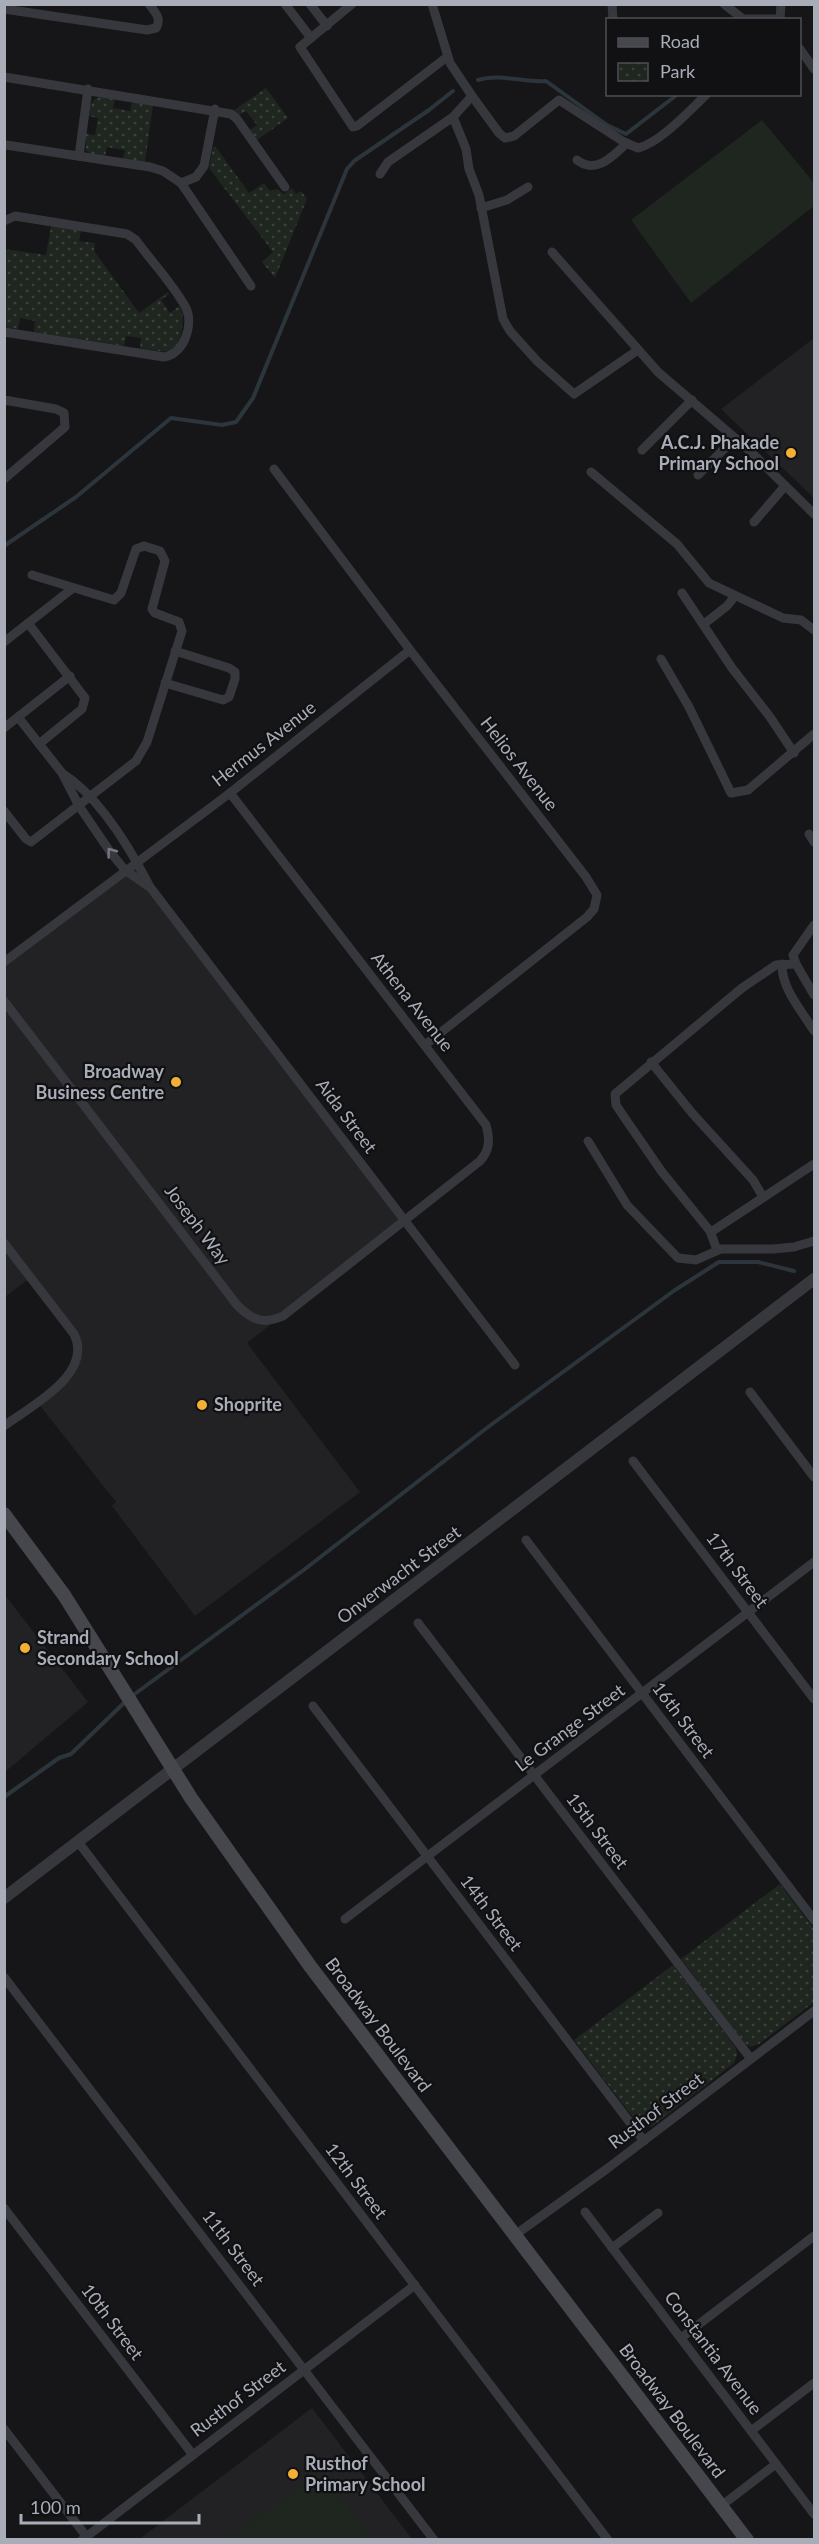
<svg xmlns="http://www.w3.org/2000/svg" width="819" height="2544" font-family="Lato,sans-serif">
  <defs>
    <pattern id="park-dots" width="8" height="8" patternUnits="userSpaceOnUse" patternTransform="scale(1.5)"><rect width="8" height="8" fill="#1e261f"/><path d="M2 2h.1M6 6h.1" fill="none" stroke="#3c433d" stroke-width="1.8" stroke-linecap="round"/></pattern>
  </defs>
  <rect width="100%" height="100%" fill="#161618"/>
  <g fill="#222225">
    <polygon points="814,338 814,498 721,409"/>
    <polygon points="131,863 404,1220 247,1343 360,1492 195,1616 112,1506 116,1502 38,1403 67,1377 78,1346 30,1278 5,1297 5,961"/>
    <polygon points="4,1594 88,1702 5,1772 4,1772"/>
    <polygon points="312,2408 412,2539 138,2540"/>
  </g>
  <g fill="#1e261f">
    <polygon points="762,120 814,183 814,206 691,303 631,220"/>
    <polygon points="321,2470 373,2539 228,2539"/>
  </g>
  <g fill="url(#park-dots)">
    <polygon points="266,88 288,118 257,140 250,130 257,125 246,111 238,116 233,111"/>
    <path d="M100,97L115,99L113,108L130,111L132,102L153,105L145,162L123,159L125,150L107,147L105,156L90,154L86,150V134L95,135L98,118L89,116C90,107 90,99 100,97Z"/>
    <polygon points="213,147 216,147 249,193 264,183 270,191 277,189 284,194 292,188 296,194 301,191 307,199 275,278 262,262 273,252 209,168"/>
    <path d="M51,226L81,231L79,241L95,243L94,251L139,313L168,292L169,294L161,300L170,313L179,306C184,314 183,320 182,329C178,358 163,352 140,348L141,338L126,336L124,346L34,332L35,321L20,318L18,329L5,327L4,249L46,255Z"/>
    <polygon points="780,1884 814,1929 814,2002 759,2044 751,2047 744,2043 681,1959"/>
    <polygon points="673,1965 736,2048 737,2055 734,2063 653,2126 646,2127 638,2124 574,2040"/>
  </g>
  <g fill="none" stroke-linecap="round" stroke-linejoin="round">
    <g stroke="#2c353c" stroke-width="4">
      <path d="M478,80C500,73 523,83 546,81L607,125L626,134L678,94"/>
      <polyline points="4,546 76,497 171,418 222,425 236,422 253,398 347,169 354,161 429,110 453,91"/>
      <polyline points="132,1696 305,1569 488,1427 675,1290 719,1262 758,1262 794,1271"/>
      <polyline points="4,1797 59,1758 71,1754 126,1701"/>
    </g>
    <g stroke="#37383d" stroke-width="9">
      <polyline points="285,4 311,38"/>
      <polyline points="310,4 327,26"/>
      <polyline points="352,4 300,47 353,127 357,126 447,57"/>
      <polyline points="612,4 613,20"/>
      <polyline points="724,4 743,19 780,19"/>
      <path d="M4,9L147,30L156,28C162,19 155,12 149,4"/>
      <polyline points="780,20 781,4"/>
      <polyline points="800,49 814,69"/>
      <polyline points="4,77 231,114 237,119 285,187"/>
      <path d="M472,96L499,133L505,138L514,136L559,100L624,142L638,148C660,143 690,110 707,94"/>
      <polyline points="453,117 466,149 469,169 479,195 503,319 510,331 537,361 574,394 638,350"/>
      <polyline points="6,145 150,167 163,171 181,183 251,286"/>
      <polyline points="79,156 88,89"/>
      <path d="M577,160C596,175 613,156 627,143"/>
      <polyline points="380,174 388,162 453,117 472,96 450,63 432,4"/>
      <polyline points="181,183 196,177 204,166 215,109"/>
      <polyline points="481,208 507,200 528,187"/>
      <path d="M4,221L15,216L127,234L136,240C151,261 174,285 186,308C194,325 184,354 164,357L4,332"/>
      <polyline points="552,252 658,372 750,451 814,514"/>
      <polyline points="4,400 56,409 64,413 65,427 4,479"/>
      <polyline points="642,450 692,400"/>
      <polyline points="274,469 410,650 586,877 597,895 594,909 587,917 425,1045"/>
      <polyline points="591,472 677,544 709,583 783,618 801,620 814,630"/>
      <polyline points="698,475 735,438"/>
      <polyline points="754,522 785,486"/>
      <polyline points="682,593 732,668 770,717 794,753"/>
      <polyline points="28,623 85,698 82,709 39,744"/>
      <polyline points="704,624 727,606 735,596"/>
      <polyline points="4,642 73,588"/>
      <polyline points="661,659 689,707 731,793 748,790 814,734"/>
      <polyline points="165,683 223,700 229,697 235,679 235,672 229,668 175,651"/>
      <polyline points="18,717 62,773 79,806 111,853 125,870 148,886"/>
      <polyline points="4,728 70,676"/>
      <path d="M62,773C100,797 130,848 150,887L515,1365"/>
      <polyline points="4,811 26,839 31,842 136,761 147,742 182,631 179,622 155,613 152,609 165,561 160,551 144,546 136,549 121,593 114,600 32,575"/>
      <polyline points="809,834 814,842"/>
      <polyline points="814,925 793,955 796,964 814,995"/>
      <polyline points="4,962 230,793 410,650"/>
      <path d="M782,964C781,988 802,1011 814,1031"/>
      <path d="M4,1001L237,1305C252,1320 263,1325 283,1316L480,1161C490,1150 490,1139 486,1125L230,793"/>
      <polyline points="651,1062 692,1113 753,1180 763,1197"/>
      <polyline points="588,1141 627,1205 678,1258 696,1260 721,1249 773,1249 794,1247 814,1241"/>
      <polyline points="711,1232 814,1164"/>
      <path d="M4,1243L74,1334C94,1374 31,1406 4,1426"/>
      <polyline points="717,1250 710,1231 662,1172 622,1114 616,1105 615,1094 742,988 776,965 796,964"/>
      <polyline points="750,1392 814,1477"/>
      <polyline points="633,1461 814,1699"/>
      <polyline points="526,1540 814,1920"/>
      <polyline points="418,1623 751,2059"/>
      <polyline points="313,1706 644,2141"/>
      <polyline points="79,1843 608,2540"/>
      <polyline points="345,1919 814,1562"/>
      <polyline points="4,1977 434,2540"/>
      <polyline points="4,2208 193,2455"/>
      <polyline points="585,2212 814,2514"/>
      <polyline points="515,2235 608,2168 814,2011"/>
      <polyline points="612,2248 658,2213"/>
      <polyline points="681,2338 814,2236"/>
      <polyline points="4,2429 86,2536"/>
      <polyline points="751,2431 814,2383"/>
      <polyline points="721,2506 776,2464"/>
      <polyline points="82,2540 415,2285"/>
    </g>
    <polyline stroke="#37383d" stroke-width="12" points="4,1898 814,1279"/>
    <polyline stroke="#45474d" stroke-width="14" points="4,1514 64,1595 191,1798 310,1966 747,2540"/>
  </g>
  <defs><path id="oneway-chevron" d="M-2-3.5L2.5 0L-2 3.5" fill="none" stroke-width="1.6" stroke-linecap="round" stroke-linejoin="round" transform="scale(1.5)"/></defs>
  <use stroke="#757881" href="#oneway-chevron" transform="translate(111 852) rotate(-127)"/>
  <g fill="#f2b134" stroke="#111113" stroke-width="2">
    <circle cx="791" cy="453" r="6"/>
    <circle cx="176" cy="1082" r="6"/>
    <circle cx="202" cy="1405" r="6"/>
    <circle cx="25" cy="1648" r="6"/>
    <circle cx="293" cy="2474" r="6"/>
  </g>
  <g text-anchor="middle" stroke-width="4.5" stroke-linejoin="round" paint-order="stroke">
    <g font-size="18" font-weight="bold" fill="#a8adb8" stroke="#111113" text-anchor="start">
      <text x="779" y="449" text-anchor="end">A.C.J. Phakade<tspan x="779" dy="21">Primary School</tspan></text>
      <text x="164" y="1078" text-anchor="end">Broadway<tspan x="164" dy="21">Business Centre</tspan></text>
      <text x="214" y="1411">Shoprite</text>
      <text x="37" y="1644">Strand<tspan x="37" dy="21">Secondary School</tspan></text>
      <text x="305" y="2470">Rusthof<tspan x="305" dy="21">Primary School</tspan></text>
    </g>
    <g font-size="18" fill="#a8adb8" stroke="#111113">
      <text transform="translate(264 744) rotate(-38)" y="6">Hermus Avenue</text>
      <text transform="translate(519 764) rotate(52)" y="6">Helios Avenue</text>
      <text transform="translate(412 1002) rotate(52)" y="6">Athena Avenue</text>
      <text transform="translate(346 1116) rotate(53)" y="6">Aida Street</text>
      <text transform="translate(197 1225) rotate(53)" y="6">Joseph Way</text>
      <text transform="translate(737 1570) rotate(53)" y="6">17th Street</text>
      <text transform="translate(399 1575) rotate(-37)" y="6">Onverwacht Street</text>
      <text transform="translate(683 1720) rotate(53)" y="6">16th Street</text>
      <text transform="translate(570 1728) rotate(-37)" y="6">Le Grange Street</text>
      <text transform="translate(597 1831) rotate(53)" y="6">15th Street</text>
      <text transform="translate(491 1913) rotate(53)" y="6">14th Street</text>
      <text transform="translate(378 2025) rotate(53)" y="6">Broadway Boulevard</text>
      <text transform="translate(656 2111) rotate(-37)" y="6">Rusthof Street</text>
      <text transform="translate(356 2181) rotate(53)" y="6">12th Street</text>
      <text transform="translate(233 2248) rotate(53)" y="6">11th Street</text>
      <text transform="translate(112 2322) rotate(53)" y="6">10th Street</text>
      <text transform="translate(713 2353) rotate(53)" y="6">Constantia Avenue</text>
      <text transform="translate(238 2399) rotate(-37)" y="6">Rusthof Street</text>
      <text transform="translate(672 2411) rotate(53)" y="6">Broadway Boulevard</text>
    </g>
  </g>
  <rect width="819" height="2544" fill="none" stroke="#a8adb8" stroke-width="12"/>
  <rect x="606" y="18" width="195" height="78" fill="#111113" stroke="#4d4f55" stroke-width="1.5"/>
  <rect x="618" y="38" width="30" height="9" fill="#45474d" stroke="#4d4f55" stroke-width="1.5"/>
  <text x="660" y="48" font-size="18" fill="#a8adb8">Road</text>
  <rect x="618" y="63" width="30" height="18" fill="url(#park-dots)" stroke="#4d4f55" stroke-width="1.5"/>
  <text x="660" y="78" font-size="18" fill="#a8adb8">Park</text>
  <path d="M21 2514v9h178v-9" fill="none" stroke="#a8adb8" stroke-width="3"/>
  <text x="30" y="2514" font-size="18" fill="#a8adb8" stroke="#111113" stroke-width="4.5" paint-order="stroke">100 m</text>
</svg>
